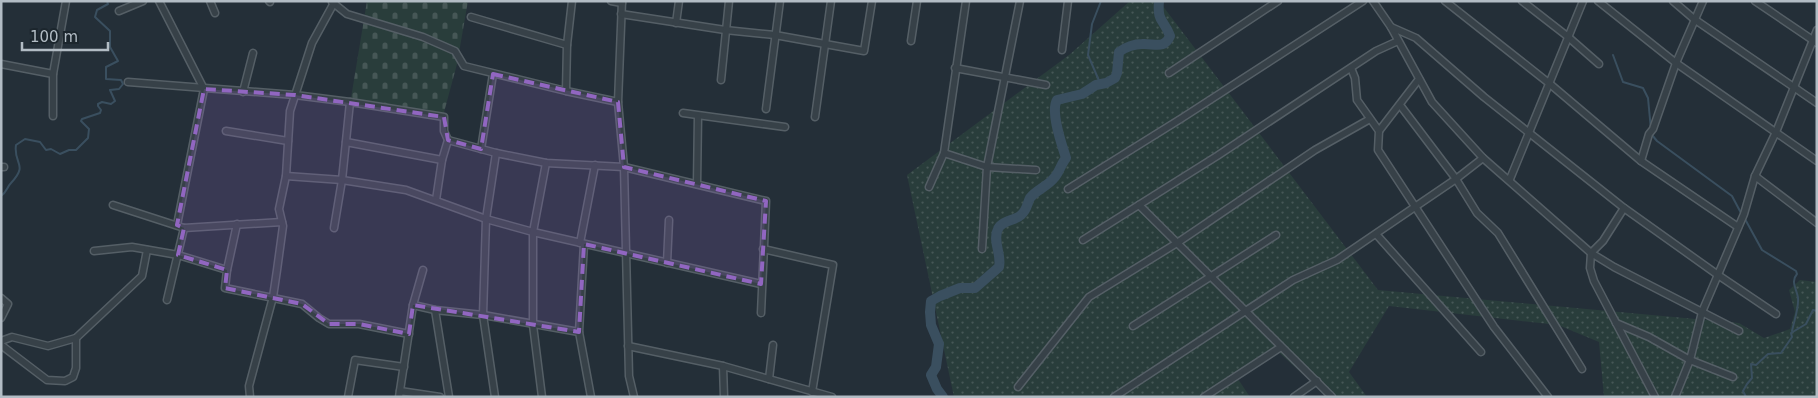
<svg xmlns="http://www.w3.org/2000/svg" width="1818" height="398" font-family="'DejaVu Sans',sans-serif">
  <defs>
    <pattern id="grass-dots" width="8" height="8" patternUnits="userSpaceOnUse" patternTransform="scale(1.25)"><rect width="8" height="8" fill="#293d3b"/><path d="M2 2h.1M6 6h.1" fill="none" stroke="#465756" stroke-width="1.8" stroke-linecap="round"/></pattern>
    <pattern id="cemetery-stones" width="16" height="16" patternUnits="userSpaceOnUse" patternTransform="scale(1.25)"><rect width="16" height="16" fill="#293d3b"/><path d="M2 7V4a2 2 0 0 1 4 0v3zM10 15v-3a2 2 0 0 1 4 0v3z" fill="#465756"/></pattern>
  </defs>
  <rect width="100%" height="100%" fill="#242f38"/>
  <polygon fill="url(#grass-dots)" points="1130,1 1159,1 1378,290 1739,323 1764,338 1790,329 1795,312 1789,290 1800,280 1817,282 1817,397 1604,397 1599,342 1558,325 1389,306 1349,372 1367,397 1328,397 1274,348 1234,373 1250,397 954,397 907,175 1069,55"/>
  <polygon fill="url(#cemetery-stones)" points="367,1 468,1 457,64 443,116 351,98"/>
  <g fill="none" stroke-linecap="round" stroke-linejoin="round">
    <g stroke="#3a4f5f" stroke-width="2">
      <polyline points="1613,55 1623,82 1643,88 1648,98 1651,130"/>
      <polyline points="1100,83 1088,55 1092,24 1101,1"/>
      <polyline points="1652,135 1657,141 1732,196 1741,213"/>
      <path d="M1,196C7,192 7,187 11,183C29,164 13,164 16,145L25,139L40,142L46,150L51,149L60,154L69,150H76L88,138L89,129L81,121L82,119L100,113L101,110L98,106V104L102,102L111,104L115,101L110,90L119,89L123,84L121,80L106,79V67L118,61L110,47V31L95,17L97,10L108,4L107,1"/>
      <path d="M1745,219L1762,250L1796,271L1797,274C1790,282 1797,289 1798,298C1799,308 1794,321 1792,331"/>
      <polyline points="1746,397 1743,391 1747,384 1752,378 1751,364 1756,365 1768,354 1781,353 1792,337 1791,333 1806,324 1813,310 1817,311"/>
    </g>
    <path stroke="#3a4f5f" stroke-width="10" d="M943,397L937,389L931,375L936,367L939,344L931,325L930,312L931,301L940,296L960,288H975L999,267C1002,254 992,241 998,229C1002,220 1015,221 1021,215C1027,210 1027,204 1030,198C1036,190 1048,186 1054,178C1059,173 1061,164 1066,158C1062,145 1050,112 1057,100L1082,94L1096,85L1106,83L1115,78L1117,73L1119,52C1125,47 1135,44 1142,44C1154,43 1164,50 1170,36C1164,19 1157,23 1159,1"/>
    <g stroke="#555f66" stroke-width="9">
      <g id="minor">
        <polyline points="159,1 204,89 177,225"/>
        <polyline points="210,1 215,13"/>
        <polyline points="269,1 270,2"/>
        <polyline points="611,1 622,3"/>
        <polyline points="622,1 618,102 624,167 629,376 634,397"/>
        <polyline points="1373,1 1391,27 1432,102 1483,158 1591,253 1614,267 1739,331"/>
        <polyline points="1445,1 1550,84 1641,161 1738,227"/>
        <polyline points="1522,1 1567,36 1599,64"/>
        <polyline points="1598,1 1676,63 1817,161"/>
        <polyline points="1673,1 1694,19 1817,103"/>
        <polyline points="1755,1 1817,43"/>
        <polyline points="332,2 347,14 423,37 455,51 464,66 566,91 618,102"/>
        <polyline points="119,11 143,1"/>
        <polyline points="621,14 725,30 775,35 864,51 872,1"/>
        <polyline points="471,17 567,45"/>
        <polyline points="676,23 679,1"/>
        <polyline points="1391,27 1416,38 1484,97 1624,208 1718,275 1776,314"/>
        <polyline points="911,41 917,1"/>
        <polyline points="1062,50 1068,1"/>
        <polyline points="1,64 53,74"/>
        <polyline points="955,68 1046,85"/>
        <polyline points="1351,68 1355,78 1357,100 1379,131 1378,150 1494,327 1548,397"/>
        <polyline points="1169,73 1278,1"/>
        <polyline points="721,80 729,1"/>
        <polyline points="128,82 295,95 350,102 444,117 444,131 448,140 442,160 436,200"/>
        <polyline points="566,91 567,45 572,1"/>
        <polyline points="243,92 253,53"/>
        <polyline points="1400,105 1456,179 1477,213 1498,233 1582,369"/>
        <polyline points="766,109 780,1"/>
        <polyline points="683,113 785,127"/>
        <polyline points="53,116 53,74 66,1"/>
        <polyline points="815,117 831,1"/>
        <polyline points="226,131 288,141"/>
        <polyline points="1379,131 1419,79"/>
        <polyline points="448,140 496,153 546,163 624,167 766,201 761,313"/>
        <polyline points="346,142 442,160"/>
        <polyline points="481,149 493,74"/>
        <polyline points="944,153 987,167 1036,170"/>
        <polyline points="1641,161 1649,134 1653,129 1676,63 1703,1"/>
        <polyline points="1,167 4,167"/>
        <polyline points="286,176 342,180 406,190 486,219 533,232 761,284"/>
        <polyline points="1755,176 1817,223"/>
        <polyline points="1510,179 1583,1"/>
        <polyline points="697,184 698,116"/>
        <polyline points="929,187 944,153 966,1"/>
        <polyline points="1068,189 1182,118 1363,1"/>
        <polyline points="113,205 184,228 282,222"/>
        <polyline points="1139,205 1332,397"/>
        <polyline points="1624,208 1603,241 1591,253 1590,268 1594,281 1655,397"/>
        <polyline points="237,224 227,270 225,288 302,304 319,318 329,324 359,324 409,334"/>
        <polyline points="334,228 342,180 350,102"/>
        <polyline points="1376,234 1481,352"/>
        <polyline points="1083,240 1217,156 1376,51 1398,41"/>
        <polyline points="580,243 595,165"/>
        <polyline points="584,244 579,332 591,397"/>
        <polyline points="763,249 833,265 812,392"/>
        <polyline points="982,249 987,167 1020,1"/>
        <polyline points="94,251 132,247 178,255 227,270"/>
        <polyline points="667,263 669,220"/>
        <polyline points="1,298 8,304 1,318"/>
        <polyline points="167,300 184,228"/>
        <polyline points="413,305 435,310 483,315 579,332"/>
        <polyline points="435,310 449,397"/>
        <polyline points="1616,323 1649,337 1690,360 1733,377"/>
        <polyline points="1133,326 1276,235"/>
        <polyline points="1,341 12,337 48,346 76,338 142,276 147,250"/>
        <polyline points="1,345 47,380 65,381 73,377 76,368 76,338"/>
        <polyline points="628,346 723,366 832,397"/>
        <polyline points="723,366 724,397"/>
        <polyline points="769,379 773,345"/>
        <polyline points="1018,387 1089,297 1177,243 1315,150 1370,119"/>
        <polyline points="400,391 440,397"/>
        <polyline points="250,397 249,386 273,297 277,270 283,226 279,209 286,176 290,111 312,43 335,1"/>
        <polyline points="348,397 355,360 404,367"/>
        <polyline points="399,397 413,305 423,270"/>
        <polyline points="495,397 483,315 486,219 496,153"/>
        <polyline points="542,397 533,325 533,232 546,163"/>
        <polyline points="1114,397 1293,280 1337,260 1456,179 1483,158"/>
        <polyline points="1204,397 1281,347"/>
        <polyline points="1294,397 1317,381"/>
        <polyline points="1675,397 1690,360 1702,312 1744,214 1755,176 1776,132 1817,30"/>
      </g>
    </g>
    <use href="#minor" stroke="#374148" stroke-width="6"/>
  </g>
  <path fill="#9166c1" fill-opacity="0.2" stroke="#9166c1" stroke-width="4" stroke-dasharray="10 6" stroke-linejoin="round" d="M493,74L618,102L624,167L766,201L761,284L584,244L579,332L413,305L409,334L359,324H329L302,304L225,288L227,270L178,255L184,228L177,225L204,89L295,95L444,117L448,140L481,149Z"/>
  <rect width="1818" height="398" fill="none" stroke="#b2bcc4" stroke-width="5"/>
  <path d="M22 42v8h86v-8" fill="none" stroke="#b2bcc4" stroke-width="2.5"/>
  <text x="30" y="42" font-size="15" fill="#b2bcc4" stroke="#1c262d" stroke-width="4" paint-order="stroke">100 m</text>
</svg>
